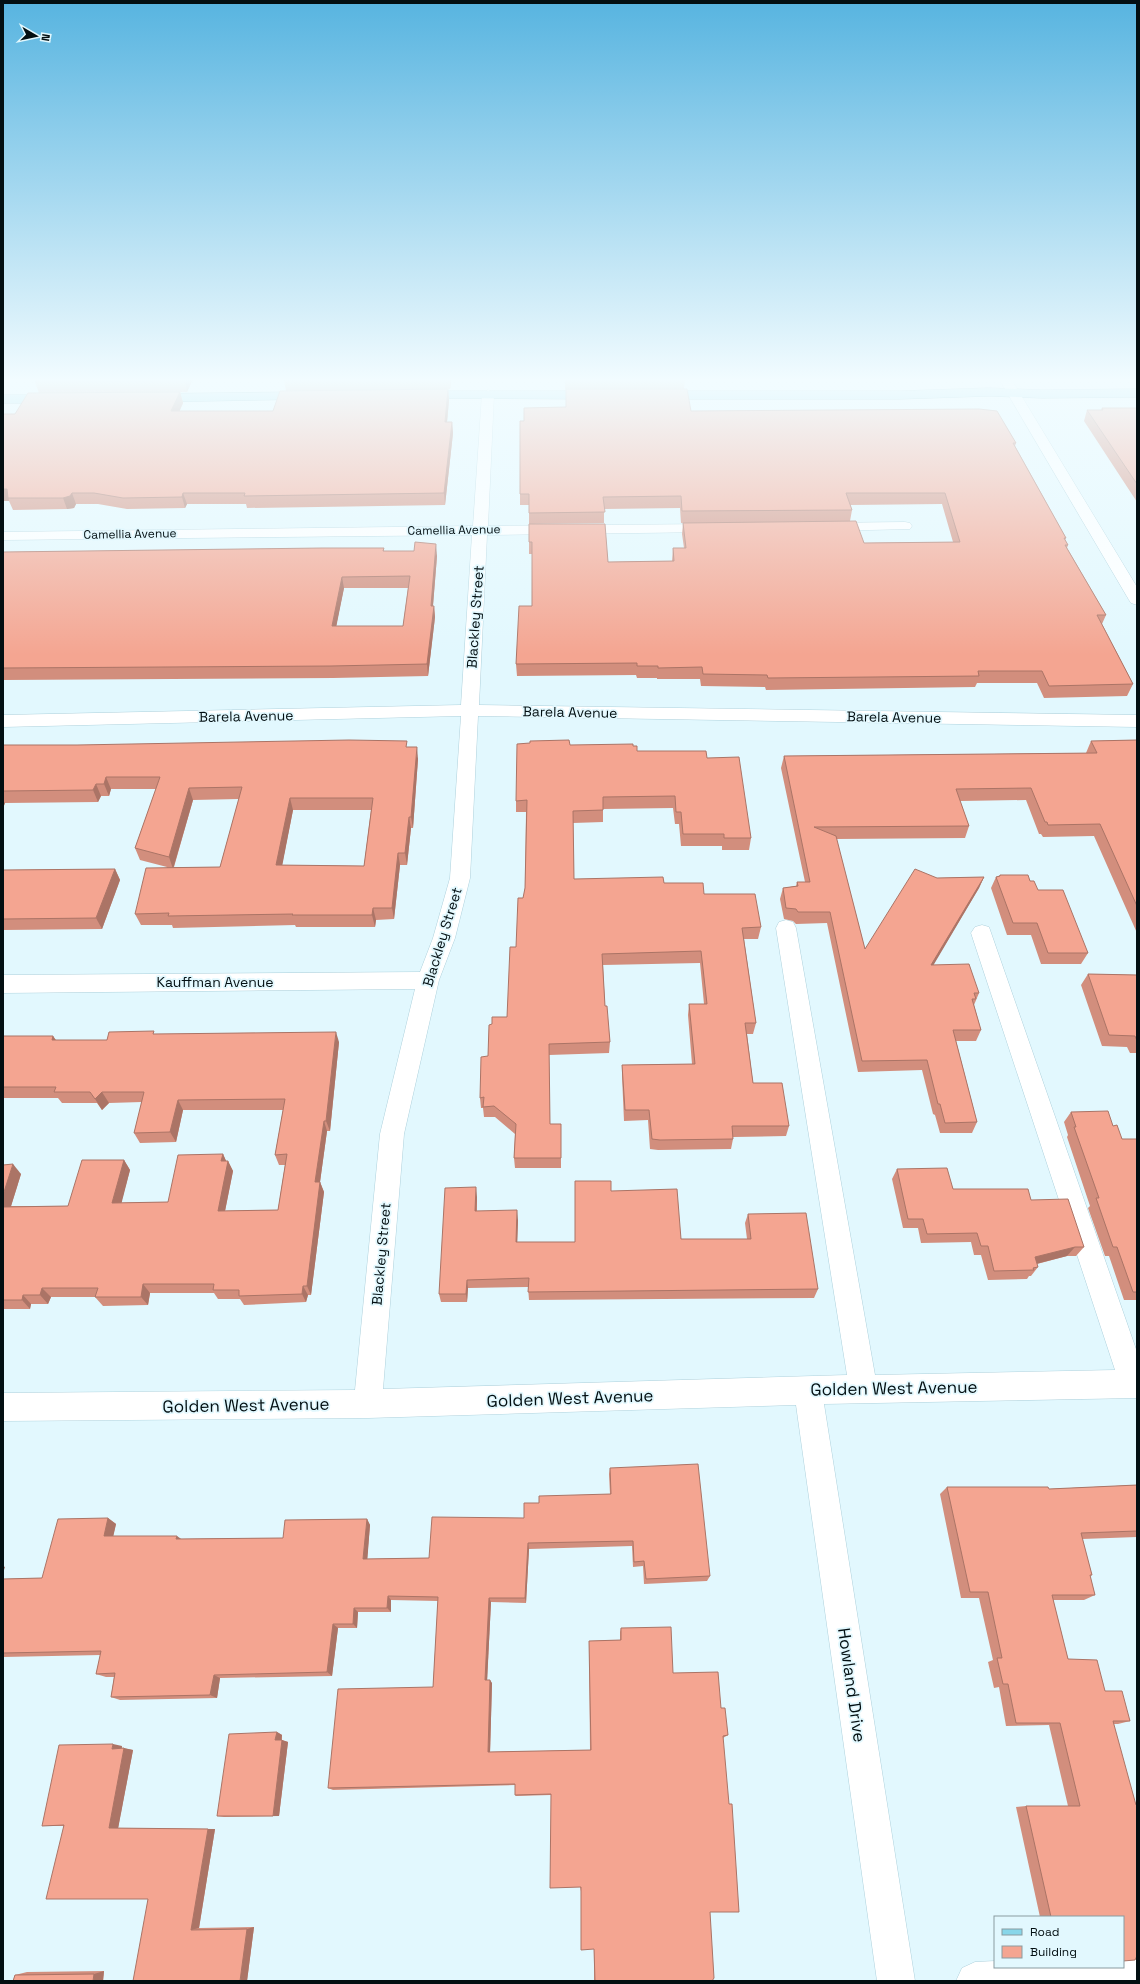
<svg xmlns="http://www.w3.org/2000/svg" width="1140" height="1984" font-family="'Space Grotesk',sans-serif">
  <rect width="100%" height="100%" fill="#e2f8fe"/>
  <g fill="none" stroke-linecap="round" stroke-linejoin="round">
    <g stroke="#aed1dc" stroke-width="1">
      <g id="minor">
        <polygon points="998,377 1010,377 1137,587 1137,605 1131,603 1129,600"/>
        <polygon points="488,390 494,394 488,526 712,524 717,525 719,528 717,531 712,532 487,535 479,705 1137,715 1137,727 478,716 470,878 455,938 439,980 404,1134 383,1389 847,1375 776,928 779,922 786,920 793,922 796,928 875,1375 1115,1370 971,933 975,927 982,925 989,927 1137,1352 1137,1398 824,1404 915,1981 877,1981 796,1405 368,1418 3,1421 3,1393 355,1390 380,1134 415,989 3,993 3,975 420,972 433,938 450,878 461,716 3,727 3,715 461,705 472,535 3,540 3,532 473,526 482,394"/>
        <polygon points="905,522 910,523 912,526 910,529 828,531 823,530 821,527 823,524 828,523"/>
        <polygon points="1137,1954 1137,1981 956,1981 962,1968 975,1962 995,1961 995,1967 1123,1967 1123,1955"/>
      </g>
    </g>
    <g stroke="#257e94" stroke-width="1">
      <g id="major">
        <polygon points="989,388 1042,390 1137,389 1137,397 1042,398 989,396 900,399 658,399 652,395 658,391 900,391"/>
        <polygon points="418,391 596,391 602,395 596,399 414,398 412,395 414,392"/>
        <polygon points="308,392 314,396 312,399 152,402 146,398 152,394"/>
        <polygon points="3,395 54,395 60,399 54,403 3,403"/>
      </g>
    </g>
    <use href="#minor" fill="#fff" fill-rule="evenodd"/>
    <use href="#major" fill="#87d6e9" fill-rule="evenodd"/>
  </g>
  <g fill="#d28e7d" fill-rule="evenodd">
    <polygon points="194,377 187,392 39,393 35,382"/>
    <polygon points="452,377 450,389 286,391 284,380"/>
    <polygon points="565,377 685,378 684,389 565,389"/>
    <polygon points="448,389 449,400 447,422 452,422 453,433 445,505 247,508 246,504 187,504 185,508 127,509 98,504 76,504 74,508 67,509 13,510 9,501 3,501 15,414 180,392 183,403 179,411 273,411"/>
    <path d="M566,407L691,411L1016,443L1015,446L1066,538L1065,540L1068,545L1067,548L1106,615L1102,624L1133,684L1127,696L1044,698L1037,683H977L975,687L766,690L765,687L701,686L700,679H657V678H637L636,675L517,676L516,664L532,606V554H529V524L608,562L672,561L673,548H684L682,534L683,523H681L680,508L604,509V523L529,524V505H520V494L524,421ZM942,504L953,542L864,543L850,521L852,510L850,505Z"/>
    <polygon points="1102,408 1137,408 1137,502 1084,421 1087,410 1101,410"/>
    <path d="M384,548V551L437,556L433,606H434L435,617L428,676L333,678L3,680V552ZM344,588H408L403,626H336Z"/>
    <polygon points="1137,740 1137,933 1094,836 1043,837 1041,834 1039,834 1026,800 960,801 969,826 965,838 836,839 865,949 937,878 984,877 979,888 933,965 979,993 974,1005 981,1030 976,1041 956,1041 977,1122 972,1133 940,1133 935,1115 933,1114 922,1070 858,1072 827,923 796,924 793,921 784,919 780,899 783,888 796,886 797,882 805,882 781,768 784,756 1086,753 1091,741"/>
    <path d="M3,745L408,747L418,759L413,828H411L407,865H400L394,919L376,920L375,927H296L295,925L173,928L172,925H141L135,914L167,867L140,860L135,848L156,789H111L109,796H101L98,802L5,803L3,808ZM239,799L220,867H174L193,800ZM293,810H371L364,866L282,865Z"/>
    <polygon points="570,745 633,746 637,751 707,758 751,838 749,850 722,850 722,846 681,846 679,824 675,824 673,808 603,809 603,822 573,823 574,879 664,883 704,894 761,927 758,939 744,939 756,1023 753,1034 747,1034 753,1083 789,1126 786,1136 733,1137 733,1139 731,1149 658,1150 650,1149 648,1120 624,1121 622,1076 622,1065 692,1064 688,1015 689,1004 704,1004 700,963 603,965 605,1006 610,1042 609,1053 549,1055 550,1124 561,1124 561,1168 515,1168 514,1158 515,1134 495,1117 484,1117 483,1108 481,1108 480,1098 488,1056 492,1024 507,1017 516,947 525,888 526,812 516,812 516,801"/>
    <polygon points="115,869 120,880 102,929 3,930 3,870"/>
    <polygon points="1000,875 1030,881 1088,953 1081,964 1041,964 1031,935 1007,935 991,888 996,877 999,876"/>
    <polygon points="1088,974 1137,975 1137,1053 1130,1053 1127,1047 1102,1046 1081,985"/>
    <polygon points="156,1034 339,1042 330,1131 327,1131 320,1182 324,1192 311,1295 308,1295 306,1302 244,1305 240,1299 218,1299 214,1293 150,1293 148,1305 103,1306 95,1297 51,1297 48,1304 31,1304 30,1309 3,1309 3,1165 21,1174 11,1206 68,1206 124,1160 130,1170 121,1203 168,1202 223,1154 226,1161 228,1161 233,1171 225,1211 278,1210 285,1165 279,1165 275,1155 283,1110 183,1110 176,1142 140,1143 134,1133 142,1102 109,1103 102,1110 97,1103 62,1103 58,1098 3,1098 3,1036 53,1036 56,1040 107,1040"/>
    <polygon points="1071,1112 1113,1126 1122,1139 1137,1139 1137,1300 1124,1300 1109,1256 1105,1256 1088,1208 1090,1206 1067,1137 1068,1135 1064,1122"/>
    <polygon points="897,1169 953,1189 1031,1200 1084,1247 1076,1256 1067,1256 1037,1264 1038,1267 1031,1276 1029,1276 1027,1279 988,1280 981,1255 974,1255 971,1242 921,1243 918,1228 903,1228 892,1179"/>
    <polygon points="611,1191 681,1239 747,1239 745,1223 748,1214 818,1289 814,1298 529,1300 528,1287 468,1288 467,1302 441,1302 439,1294 477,1197 477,1211 518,1220 517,1242 575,1242"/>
    <polygon points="610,1468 710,1576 707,1581 644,1584 643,1566 633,1567 632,1546 529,1549 526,1603 491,1602 487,1680 492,1683 490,1752 590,1750 589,1641 620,1640 620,1632 621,1628 673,1673 721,1708 728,1735 723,1738 710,1912 712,1981 594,1981 594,1949 580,1887 551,1795 516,1796 515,1795 515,1785 333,1790 328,1788 433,1687 438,1601 391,1600 391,1612 358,1612 357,1628 338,1628 332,1676 220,1678 217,1698 120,1700 111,1697 114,1677 106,1677 96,1674 101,1655 3,1657 3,1579 42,1578 108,1518 116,1524 113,1536 181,1539 283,1538 367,1519 370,1525 367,1559 429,1558 524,1518 539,1503 610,1494 609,1474"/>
    <polygon points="1137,1485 1137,1537 1082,1539 1092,1575 1090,1576 1095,1595 1084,1600 1053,1600 1068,1659 1105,1691 1130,1721 1118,1724 1114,1724 1123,1917 1040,1917 1016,1807 1026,1806 1068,1806 1049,1725 1006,1726 999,1687 994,1688 988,1662 993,1660 979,1598 961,1598 940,1494 947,1487 1049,1489"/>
    <polygon points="277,1732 282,1735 282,1740 288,1742 279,1816 224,1817 217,1816"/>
    <polygon points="122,1746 122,1748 133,1750 118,1828 215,1829 199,1928 254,1927 247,1981 148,1899 63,1826 42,1826"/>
    <polygon points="104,1971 103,1981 13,1981 15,1975 27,1972"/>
  </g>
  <g fill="#ab7466">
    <polygon points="186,377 194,377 187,392 185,381"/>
    <polygon points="450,377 452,377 450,389"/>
    <polygon points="448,389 449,400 446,433 445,422"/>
    <polygon points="180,392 183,403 175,422 171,411"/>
    <polygon points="452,422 453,433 445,505 444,493"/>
    <polygon points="3,489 7,489 9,501 3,501"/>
    <polygon points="72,493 76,504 74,508 67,509 63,498"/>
    <polygon points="183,493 187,504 185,508 182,497"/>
    <polygon points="436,544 437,556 432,617 431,606"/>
    <polygon points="342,577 344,588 334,638 332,626"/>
    <polygon points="434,606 435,617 428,676 427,664"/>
    <polygon points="417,747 418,759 413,828 411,817"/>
    <polygon points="106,777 111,789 109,796 104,784"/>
    <polygon points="96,784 101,796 98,802 93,790"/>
    <polygon points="189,788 193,800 173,869 169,857"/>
    <polygon points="290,798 293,810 280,877 276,865"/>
    <polygon points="3,800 5,803 3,808"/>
    <polygon points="409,817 411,828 407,865 405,853"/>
    <polygon points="398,853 400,865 394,919 392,908"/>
    <polygon points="115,869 120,880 102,929 96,918"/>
    <polygon points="984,877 979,888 927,976 931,965"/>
    <polygon points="373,908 376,920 375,927 372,915"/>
    <polygon points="336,1032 339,1042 330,1131 326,1121"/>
    <polygon points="53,1036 60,1047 52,1040"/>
    <polygon points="102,1092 109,1103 102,1110 95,1099"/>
    <polygon points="178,1100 183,1110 176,1142 170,1132"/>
    <polygon points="324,1121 327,1131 320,1182 324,1192 311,1295 307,1286 315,1182"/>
    <polygon points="223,1154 227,1163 228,1161 233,1171 223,1221 218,1211 221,1161"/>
    <polygon points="124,1160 130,1170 119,1213 112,1203"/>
    <polygon points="13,1164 21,1174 8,1216 3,1211 3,1195"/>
    <polygon points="476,1187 477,1197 476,1220 475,1211"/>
    <polygon points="517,1210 518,1220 517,1251 516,1242"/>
    <polygon points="1075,1247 1067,1256 1028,1266 1035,1257"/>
    <polygon points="467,1280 468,1288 467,1302 466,1294"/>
    <polygon points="143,1284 150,1293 148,1305 141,1297"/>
    <polygon points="303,1286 308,1295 306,1302 302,1294"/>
    <polygon points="42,1288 51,1297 48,1304 40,1295"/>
    <polygon points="23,1295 31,1304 30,1309 22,1300"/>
    <polygon points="108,1518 116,1524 112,1542 104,1536"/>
    <polygon points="367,1519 370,1525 367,1564 363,1559"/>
    <polygon points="177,1536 184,1541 176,1539"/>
    <polygon points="528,1543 529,1549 526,1603 525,1598"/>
    <polygon points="3,1566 5,1567 3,1573"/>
    <polygon points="388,1596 391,1600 391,1612 387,1608"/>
    <polygon points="489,1598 491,1602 487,1683 485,1680"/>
    <polygon points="354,1608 358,1612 357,1628 353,1624"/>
    <polygon points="333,1624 338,1628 332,1676 327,1672"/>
    <polygon points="214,1675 220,1678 217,1698 210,1695"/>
    <polygon points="490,1680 492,1683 490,1754 488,1752"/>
    <polygon points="277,1732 282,1735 281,1742 275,1740"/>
    <polygon points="282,1740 288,1742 279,1816 273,1816"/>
    <polygon points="113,1744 122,1746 121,1751 112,1749"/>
    <polygon points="124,1748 133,1750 118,1829 109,1828"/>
    <polygon points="208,1829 215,1829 199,1928 191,1930"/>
    <polygon points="254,1927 247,1981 240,1981 247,1929"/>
    <polygon points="104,1971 103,1981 93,1981 94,1974"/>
  </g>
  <g fill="#f4a591" stroke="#ab7466" fill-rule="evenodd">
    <polygon points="39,377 186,377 185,381 35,382"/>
    <polygon points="285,377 450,377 450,378 284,380"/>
    <rect x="565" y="377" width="120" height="1"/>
    <polygon points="448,389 445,422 452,422 444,493 244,496 245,493 183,493 182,497 123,498 94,493 72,493 70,496 63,498 8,498 7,489 3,489 3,414 15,414 28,393 180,392 171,411 273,411 280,391"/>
    <polygon points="566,389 687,389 691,411 979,409 997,411 1016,443 1013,443 1066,538 1064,538 1068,545 1065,545 1106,615 1097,615 1133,684 1049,686 1042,671 978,671 979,676 768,678 767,675 703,674 702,667 658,668 658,666 637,666 637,663 516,664 519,606 532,606 532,542 529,542 529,524 605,524 608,562 674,561 673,548 686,548 683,523 856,521 864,543 960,542 945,493 846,493 852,510 682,511 681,496 603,497 605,512 529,513 529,494 520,494 520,421 524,421 524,408 566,407"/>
    <polygon points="1102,408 1137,408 1137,484 1087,410 1103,410"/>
    <path d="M415,542L436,544L431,606H434L427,664L331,666L3,668V552L322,548H384L383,551H414ZM410,576L403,626H332L342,577Z"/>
    <path d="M349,740L407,741L406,747H417L411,817H409L405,853H398L392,908H373L372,915H292L293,914L168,916L169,913L135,914L146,868L220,867L242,787L189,788L169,857L135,848L160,777H106L104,784H96L93,790L3,791V745H77ZM290,798H373L364,866L276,865Z"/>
    <polygon points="569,740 570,745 633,744 633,746 637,746 637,751 706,751 707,758 739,757 751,838 724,838 724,834 683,834 681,812 676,812 675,796 603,797 603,810 573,811 574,879 663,877 664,883 703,883 704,894 755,894 761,927 742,928 756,1023 745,1023 753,1083 782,1083 789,1126 732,1126 733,1139 660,1140 652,1139 649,1110 625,1110 622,1065 695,1064 689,1004 707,1004 701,951 602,954 605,1006 607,1006 610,1042 549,1044 550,1124 561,1124 561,1158 514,1158 516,1124 494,1106 483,1107 484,1097 480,1098 481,1057 488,1056 489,1025 492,1024 492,1017 507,1017 510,947 516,947 518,898 523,898 525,888 527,800 516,801 517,744 530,743 530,741"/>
    <polygon points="1137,740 1137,906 1100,824 1048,825 1047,822 1045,822 1031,788 956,789 969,826 814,827 836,836 865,949 915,869 937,878 984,877 931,965 969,964 979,993 974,993 976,999 972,999 981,1030 953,1030 977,1122 945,1123 940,1104 938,1104 927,1060 862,1061 830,912 798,912 796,909 786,908 783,888 798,886 797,882 810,882 784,756 1097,753 1091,741"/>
    <polygon points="115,869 96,918 3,919 3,870"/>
    <polygon points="1000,875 1028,875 1030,881 1034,881 1038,890 1063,890 1088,953 1048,953 1037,923 1013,923 996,877 1000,876"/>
    <polygon points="1088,974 1137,975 1137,1041 1135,1036 1109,1035"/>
    <polygon points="154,1031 153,1034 336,1032 326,1121 324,1121 315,1182 320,1182 307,1286 303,1286 302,1294 239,1296 239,1290 213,1290 214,1284 143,1284 141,1297 95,1297 98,1288 42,1288 40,1295 23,1295 22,1300 3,1300 3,1207 68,1206 82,1160 124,1160 112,1203 168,1202 178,1155 223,1154 221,1161 228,1161 218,1211 278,1210 287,1154 275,1155 285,1099 178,1100 170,1132 134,1133 144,1092 102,1092 95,1099 90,1092 54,1092 56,1087 3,1087 3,1036 53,1036 52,1040 107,1040 109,1032"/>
    <polygon points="1108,1111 1113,1126 1117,1125 1122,1139 1137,1139 1137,1292 1133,1292 1117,1247 1113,1247 1096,1198 1099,1198 1074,1127 1076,1127 1071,1112"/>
    <polygon points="13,1164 3,1195 3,1165"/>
    <polygon points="947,1168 953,1189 1028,1189 1031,1200 1068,1199 1084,1247 1075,1247 1035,1257 1038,1267 1033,1268 1034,1270 994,1271 988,1246 981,1246 977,1233 927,1234 923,1219 908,1219 897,1169"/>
    <polygon points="575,1181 611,1181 611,1191 677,1189 681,1239 751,1239 748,1214 806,1213 818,1289 528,1292 529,1278 467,1280 466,1294 439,1294 445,1188 476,1187 475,1211 517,1210 516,1242 575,1242"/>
    <polygon points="698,1464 710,1576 646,1579 644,1561 634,1562 633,1541 528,1543 525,1598 489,1598 485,1680 490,1680 488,1752 591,1750 589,1641 621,1640 621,1628 671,1627 673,1673 718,1672 721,1708 725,1708 728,1735 723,1736 729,1804 732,1804 739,1912 710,1912 714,1978 712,1981 595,1981 594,1949 581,1950 581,1887 550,1888 551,1794 515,1795 515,1784 328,1788 338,1689 433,1687 438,1597 388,1596 387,1608 354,1608 353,1624 333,1624 327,1672 214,1675 210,1695 111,1697 115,1673 96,1674 101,1651 3,1653 3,1579 42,1578 58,1519 108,1518 104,1536 177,1536 176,1539 283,1538 285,1520 367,1519 363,1559 429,1558 432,1517 524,1518 524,1503 539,1503 539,1496 611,1494 610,1468"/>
    <polygon points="1137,1485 1137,1531 1081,1533 1092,1575 1090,1575 1095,1595 1052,1595 1068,1659 1097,1660 1105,1691 1122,1691 1130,1721 1113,1721 1136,1805 1137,1805 1137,1956 1135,1960 1123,1961 1123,1917 1051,1917 1026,1806 1080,1806 1060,1723 1016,1723 1008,1684 1003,1684 997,1658 1002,1658 988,1592 970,1592 947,1487 1048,1487 1049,1489"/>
    <polygon points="277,1732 275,1740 282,1740 273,1816 217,1816 229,1734"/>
    <polygon points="113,1744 112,1749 124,1748 109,1828 208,1829 191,1930 247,1929 240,1981 133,1981 148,1899 46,1899 64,1825 42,1826 59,1745"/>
    <polygon points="94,1974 93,1981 13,1981 15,1975"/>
  </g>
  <linearGradient id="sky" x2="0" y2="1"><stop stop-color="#57b4e0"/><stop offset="0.58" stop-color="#f2fcff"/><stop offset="1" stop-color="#f2fcff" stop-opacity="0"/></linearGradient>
  <rect width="1140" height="655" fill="url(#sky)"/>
  <g text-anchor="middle" stroke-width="3.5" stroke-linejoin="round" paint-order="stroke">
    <g font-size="12" fill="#030f12" stroke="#e2f8fe">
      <text transform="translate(454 530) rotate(-1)" y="4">Camellia Avenue</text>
      <text transform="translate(130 534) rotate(-1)" y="4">Camellia Avenue</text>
    </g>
    <g font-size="14" fill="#030f12" stroke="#e2f8fe">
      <text transform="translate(475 617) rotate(-86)" y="5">Blackley Street</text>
      <text transform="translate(570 712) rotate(1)" y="5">Barela Avenue</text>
      <text transform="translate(246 716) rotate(-1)" y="5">Barela Avenue</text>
      <text transform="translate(894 717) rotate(1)" y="5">Barela Avenue</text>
      <text transform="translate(442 937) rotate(-73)" y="5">Blackley Street</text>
      <text x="215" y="987">Kauffman Avenue</text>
      <text transform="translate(381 1254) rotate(-85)" y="5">Blackley Street</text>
    </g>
    <g font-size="17" fill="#030f12" stroke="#e2f8fe">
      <text transform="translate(894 1388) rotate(-1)" y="6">Golden West Avenue</text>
      <text transform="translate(570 1398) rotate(-2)" y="6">Golden West Avenue</text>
      <text transform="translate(246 1405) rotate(-1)" y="6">Golden West Avenue</text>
      <text transform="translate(852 1685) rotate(82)" y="6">Howland Drive</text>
    </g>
  </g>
  <rect width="1140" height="1984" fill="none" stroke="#030f12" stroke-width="8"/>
  <rect x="994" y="1916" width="130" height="52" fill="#e2f8fe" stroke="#899ba0"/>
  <rect x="1002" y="1929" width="20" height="6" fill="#87d6e9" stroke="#899ba0"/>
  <text x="1030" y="1936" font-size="12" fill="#030f12">Road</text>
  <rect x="1002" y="1946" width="20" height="12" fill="#f4a591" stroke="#899ba0"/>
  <text x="1030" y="1956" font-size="12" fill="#030f12">Building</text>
  <g transform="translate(36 36) rotate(99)" stroke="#e2f8fe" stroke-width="3" paint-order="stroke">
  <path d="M0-3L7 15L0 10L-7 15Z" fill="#030f12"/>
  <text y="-6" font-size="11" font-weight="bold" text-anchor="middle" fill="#030f12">N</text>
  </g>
</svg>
